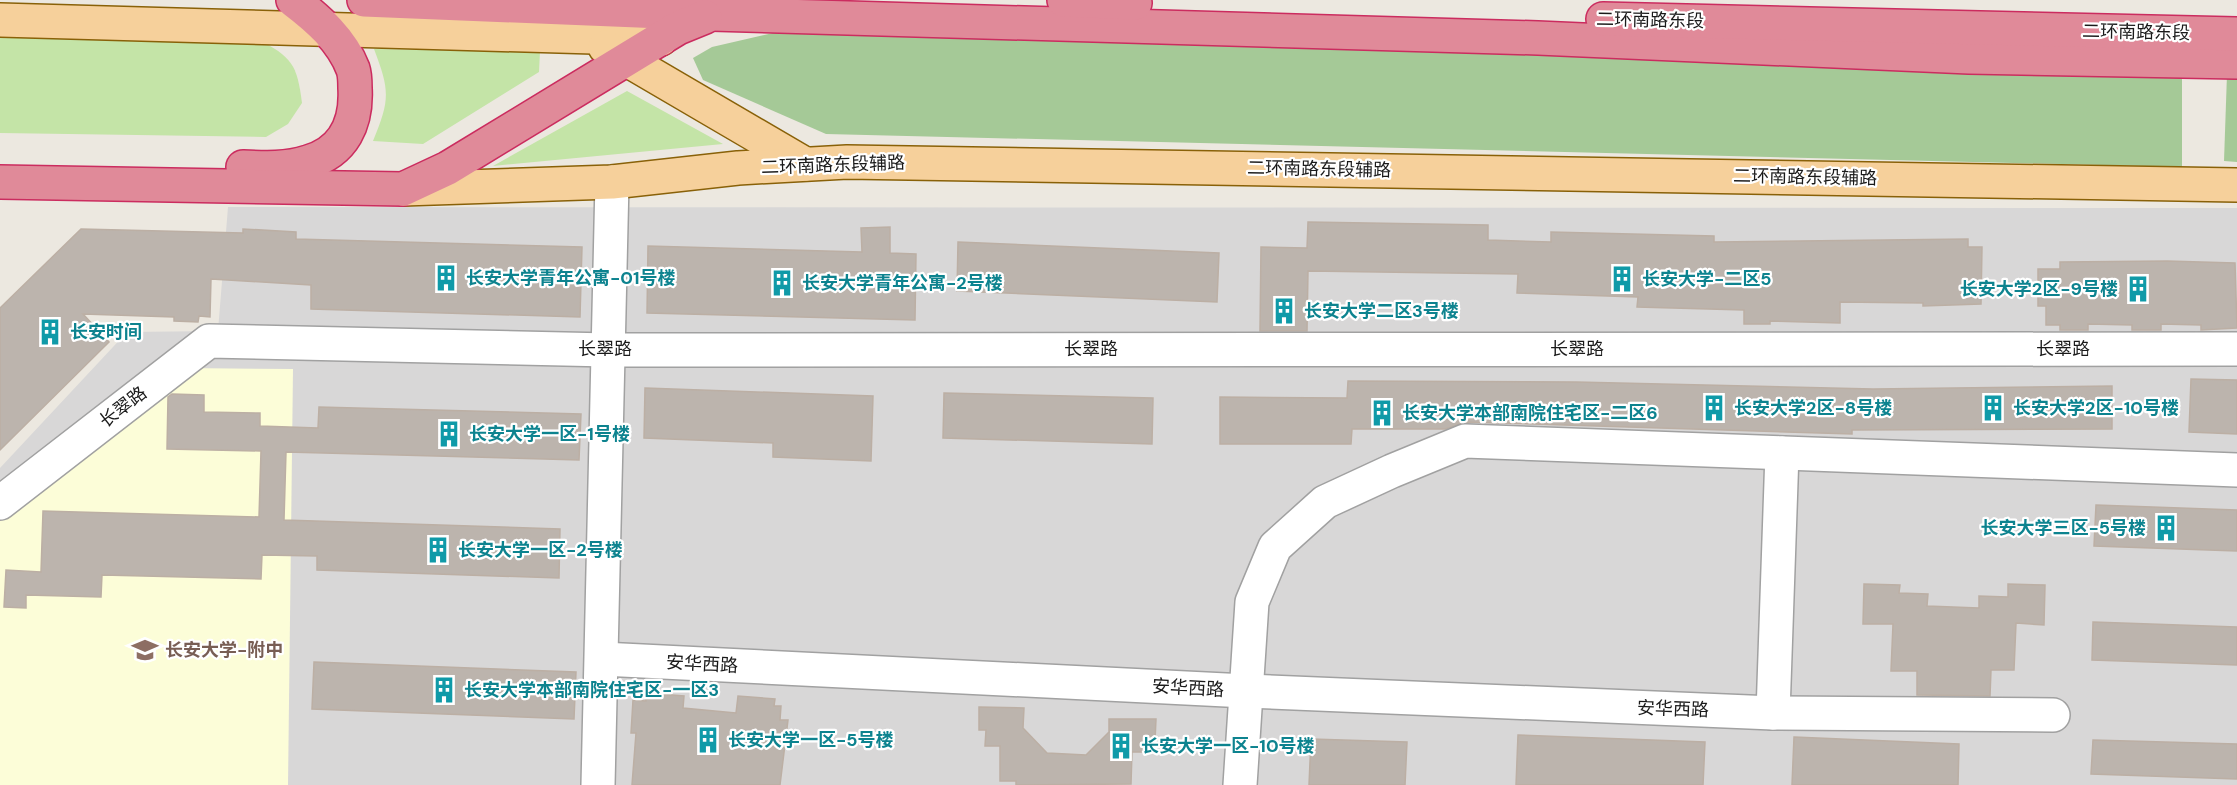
<svg xmlns="http://www.w3.org/2000/svg" width="2237" height="785" font-family="'DM Sans','Noto Sans SC',sans-serif">
  <rect width="100%" height="100%" fill="#ece8e0"/>
  <polygon fill="#d8d7d7" points="228,207 2237,208 2237,785 0,785 0,468 127,332 218,331"/>
  <polygon fill="#fcfdd8" points="181,368 293,369 288,785 0,785 0,515"/>
  <g fill="#c4e4a7">
    <path d="M0,34L257,39C292,57 297,64 302,103L288,124L266,137L0,133Z"/>
    <path d="M374,49L540,51L539,72L423,144L373,141C390,100 390,91 374,49Z"/>
    <polygon points="627,91 723,144 493,166"/>
  </g>
  <g fill="#a5c997">
    <polygon points="786,30 2182,76 2182,167 826,134 703,80 693,58 712,47"/>
    <polygon points="2227,74 2237,74 2237,162 2224,161"/>
  </g>
  <g fill="#bcb4ad" stroke="#bcafa4" stroke-width="1.5">
    <polygon points="1308,222 1488,225 1488,240 1551,242 1551,232 1714,236 1714,242 1968,239 1968,247 1982,247 1981,304 1923,306 1923,303 1840,302 1840,323 1770,321 1770,324 1744,324 1744,310 1637,307 1638,297 1517,293 1518,274 1308,271 1307,331 1260,331 1261,247 1307,248"/>
    <polygon points="890,227 890,253 916,254 915,320 647,313 648,246 862,252 861,228"/>
    <polygon points="81,229 243,233 243,229 296,232 296,239 582,247 580,317 311,309 311,285 211,279 210,317 199,316 198,322 174,321 174,317 83,314 109,342 0,450 0,308"/>
    <polygon points="958,242 1219,253 1217,302 957,291"/>
    <polygon points="2167,261 2235,263 2237,328 2201,330 2201,325 2161,324 2161,330 2132,330 2132,325 2088,324 2088,330 2060,330 2060,325 2046,325 2046,306 2038,306 2038,269 2060,269 2060,262"/>
    <polygon points="2191,379 2237,380 2237,434 2189,432"/>
    <polygon points="1348,381 1576,382 1873,389 2112,386 2112,429 1852,430 1852,434 1466,422 1445,429 1352,429 1351,444 1220,444 1220,397 1347,398"/>
    <polygon points="645,388 873,396 871,461 773,457 773,443 644,438"/>
    <polygon points="944,393 1153,398 1152,444 943,438"/>
    <polygon points="172,394 204,395 204,412 260,413 260,426 318,428 319,407 581,414 579,460 286,452 284,520 560,529 559,578 317,570 317,556 262,555 261,579 102,575 101,597 26,595 26,608 4,607 6,570 41,572 43,511 259,517 261,451 167,449 168,397"/>
    <polygon points="2096,505 2237,510 2237,551 2094,546"/>
    <polygon points="1864,584 1900,585 1899,593 1928,594 1927,606 1979,608 1979,596 2008,597 2008,584 2045,585 2044,625 2016,623 2014,670 1991,670 1990,696 1917,695 1917,671 1891,671 1893,624 1863,624"/>
    <polygon points="2093,622 2237,627 2237,665 2092,660"/>
    <polygon points="314,662 576,672 574,719 312,709"/>
    <polygon points="646,693 684,696 683,708 736,713 738,696 775,699 774,706 781,706 780,720 788,720 780,785 632,785 636,733 631,733 633,700 646,701"/>
    <polygon points="979,707 1024,708 1023,728 1047,753 1086,755 1109,732 1109,719 1156,719 1155,741 1148,741 1147,752 1132,752 1131,784 1016,785 1016,781 1000,781 1000,746 985,746 986,730 979,730"/>
    <polygon points="1518,735 1705,742 1703,785 1516,785"/>
    <polygon points="1794,737 1959,744 1958,785 1792,785"/>
    <polygon points="1311,739 1407,742 1405,785 1309,785"/>
    <polygon points="2093,740 2237,744 2237,779 2091,774"/>
  </g>
  <g fill="none" stroke-linecap="round" stroke-linejoin="round">
    <g stroke="#a1a1a1" stroke-width="36">
      <g id="minor">
        <polyline points="0,503 209,341 609,350 2237,349"/>
        <polyline points="602,659 1246,691 1773,713 2053,715"/>
        <polyline points="1773,713 1782,453"/>
        <polyline points="598,785 612,182"/>
        <polyline points="1240,785 1252,602 1275,547 1325,502 1392,471 1465,441 2237,470"/>
      </g>
    </g>
    <g stroke="#896108" stroke-width="36">
      <g id="major">
        <polyline points="0,20 661,39"/>
        <polyline points="605,47 805,164"/>
        <polyline points="403,189 612,182 738,168 847,162 2237,185"/>
      </g>
    </g>
    <g stroke="#cb2c5f" stroke-width="36">
      <g id="highway">
        <polyline points="364,0 712,14 1538,38 1969,57 2237,62"/>
        <polyline points="1064,0 1135,3"/>
        <polyline points="1603,19 2237,34"/>
        <path d="M243,167C265,168 287,169 308,162C344,152 357,123 355,88C355,82 355,75 353,69C342,40 318,19 293,0"/>
        <polyline points="0,182 403,189 448,168 678,28 705,17"/>
      </g>
    </g>
    <use href="#minor" stroke="#fff" stroke-width="33"/>
    <use href="#major" stroke="#f6d09b" stroke-width="33"/>
    <use href="#highway" stroke="#e08a99" stroke-width="33"/>
  </g>
  <defs>
    <g id="building-bare" transform="scale(2.07)"><path d="M-4-6H4V6H1V3H-1V6H-4ZM-2.5-4.3h1.7v1.8h-1.7ZM.8-4.3h1.7v1.8H.8ZM-2.5-1h1.7V.8h-1.7ZM.8-1h1.7V.8H.8Z" fill="#0f9aa8" stroke="#fff" stroke-width="2.5" paint-order="stroke"/></g>
    <g id="school-bare" transform="scale(2.07)"><path d="M0-5L7-2L0 1L-7-2ZM-4 1L0 2.5L4 1V4Q0 6-4 4Z" fill="#8d6e63" stroke="#fff" stroke-width="2.5" paint-order="stroke"/></g>
  </defs>
  <g fill-rule="evenodd">
    <use href="#building-bare" x="446" y="278"/>
    <use href="#building-bare" x="1622" y="279"/>
    <use href="#building-bare" x="782" y="283"/>
    <use href="#building-bare" x="2138" y="289"/>
    <use href="#building-bare" x="1284" y="311"/>
    <use href="#building-bare" x="50" y="332"/>
    <use href="#building-bare" x="1714" y="408"/>
    <use href="#building-bare" x="1993" y="408"/>
    <use href="#building-bare" x="1382" y="413"/>
    <use href="#building-bare" x="449" y="434"/>
    <use href="#building-bare" x="2166" y="528"/>
    <use href="#building-bare" x="438" y="550"/>
    <use href="#school-bare" x="145" y="650"/>
    <use href="#building-bare" x="444" y="690"/>
    <use href="#building-bare" x="708" y="740"/>
    <use href="#building-bare" x="1121" y="746"/>
  </g>
  <g text-anchor="middle" stroke-width="4.5" stroke-linejoin="round" paint-order="stroke">
    <g font-size="18" fill="#1a1a1a" stroke="#fff">
      <text transform="translate(1650 20) rotate(1)" y="6">二环南路东段</text>
      <text transform="translate(2136 32) rotate(1)" y="6">二环南路东段</text>
      <text transform="translate(833 165) rotate(-2)" y="6">二环南路东段辅路</text>
      <text transform="translate(1319 169) rotate(1)" y="6">二环南路东段辅路</text>
      <text transform="translate(1805 177) rotate(1)" y="6">二环南路东段辅路</text>
      <text x="605" y="355">长翠路</text>
      <text x="1091" y="355">长翠路</text>
      <text x="1577" y="355">长翠路</text>
      <text x="2063" y="355">长翠路</text>
      <text transform="translate(123 407) rotate(-38)" y="6">长翠路</text>
      <text transform="translate(702 664) rotate(3)" y="6">安华西路</text>
      <text transform="translate(1188 688) rotate(3)" y="6">安华西路</text>
      <text transform="translate(1673 709) rotate(2)" y="6">安华西路</text>
    </g>
    <g font-size="18" font-weight="bold" fill="#0d838f" stroke="#fff" text-anchor="start">
      <text x="466" y="284">长安大学青年公寓-01号楼</text>
      <text x="1642" y="285">长安大学-二区5</text>
      <text x="802" y="289">长安大学青年公寓-2号楼</text>
      <text x="2118" y="295" text-anchor="end">长安大学2区-9号楼</text>
      <text x="1304" y="317">长安大学二区3号楼</text>
      <text x="70" y="338">长安时间</text>
      <text x="1734" y="414">长安大学2区-8号楼</text>
      <text x="2013" y="414">长安大学2区-10号楼</text>
      <text x="1402" y="419">长安大学本部南院住宅区-二区6</text>
      <text x="469" y="440">长安大学一区-1号楼</text>
      <text x="2146" y="534" text-anchor="end">长安大学三区-5号楼</text>
      <text x="458" y="556">长安大学一区-2号楼</text>
      <text x="464" y="696">长安大学本部南院住宅区-一区3</text>
      <text x="728" y="746">长安大学一区-5号楼</text>
      <text x="1141" y="752">长安大学一区-10号楼</text>
    </g>
    <g font-size="18" font-weight="bold" fill="#785e54" stroke="#fff" text-anchor="start">
      <text x="165" y="656">长安大学-附中</text>
    </g>
  </g>
</svg>
